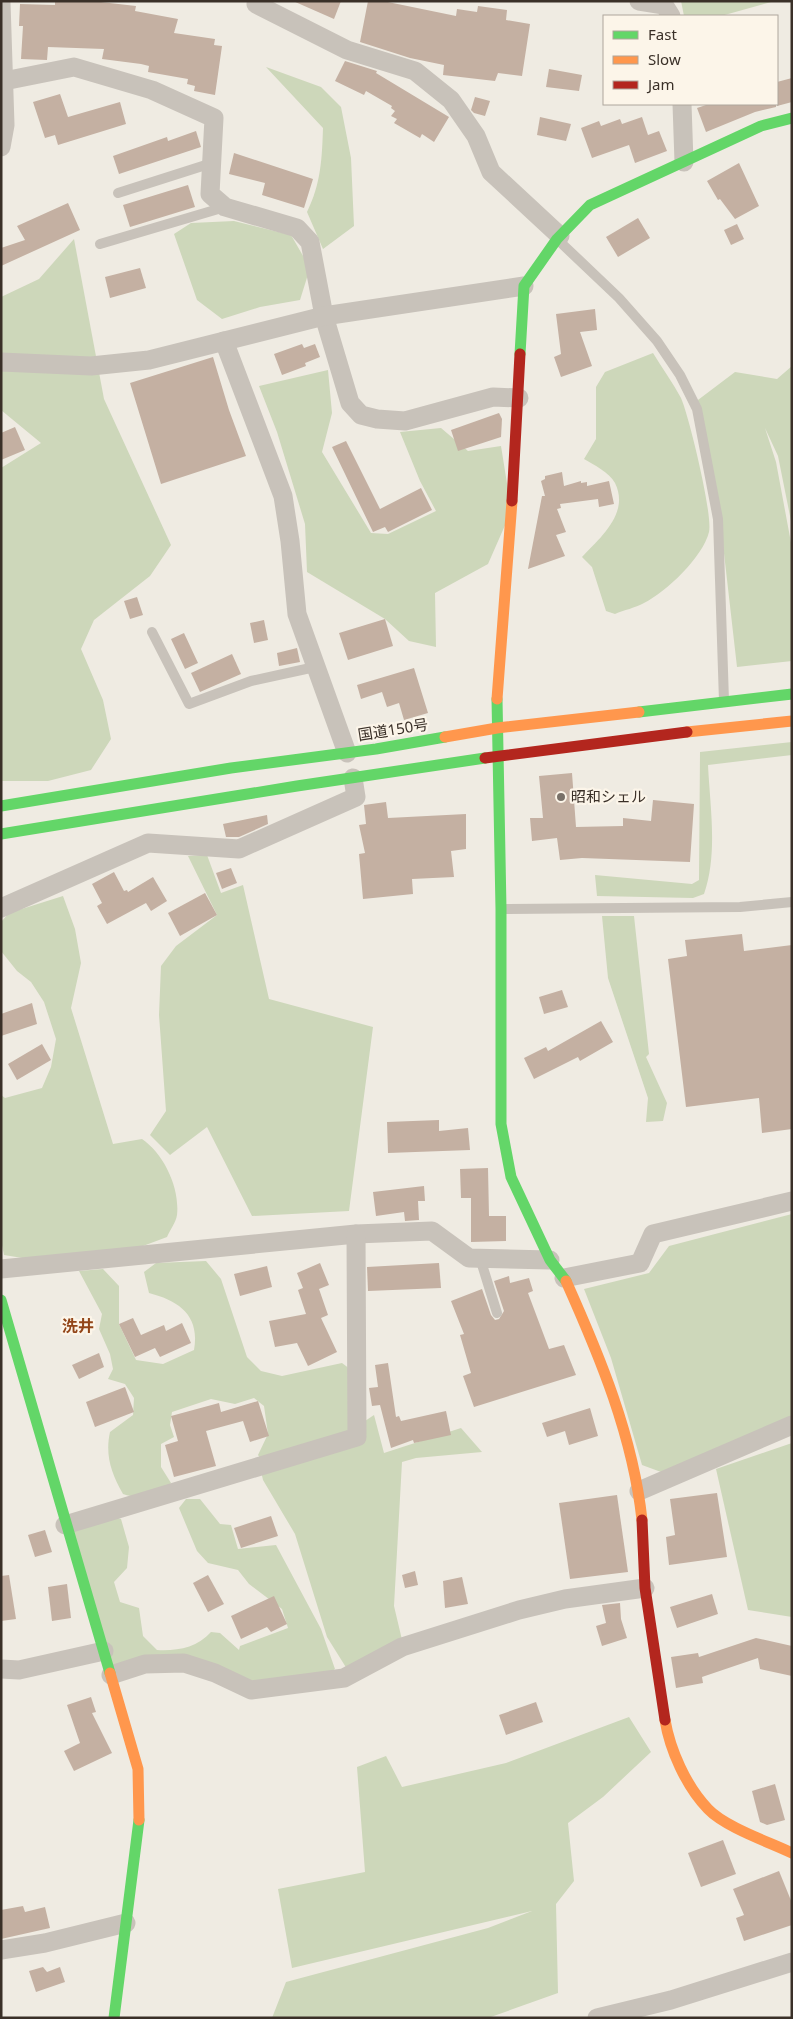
<svg xmlns="http://www.w3.org/2000/svg" width="793" height="2019" font-family="'Noto Sans','Noto Sans JP',sans-serif">
  <rect width="100%" height="100%" fill="#efebe2"/>
  <g fill="#cdd7ba">
    <polygon points="681,1 775,1 721,16 684,16"/>
    <path d="M266,67L321,87L341,107L351,158L354,226L323,249L307,212C321,184 322,158 323,128Z"/>
    <polygon points="234,221 291,235 310,268 300,300 260,307 222,319 197,300 174,234 191,223"/>
    <polygon points="74,239 104,399 171,545 150,576 94,620 81,649 103,700 111,739 91,770 48,781 1,781 1,468 41,443 1,410 1,297 39,279"/>
    <path d="M653,353C662,368 673,383 681,398C689,416 713,515 709,532C703,557 666,592 644,603C635,608 624,610 615,614L606,611L592,567L582,557C600,538 630,513 615,483C609,472 594,465 584,459L596,439V387L605,372Z"/>
    <polygon points="792,366 792,526 778,456 765,428 776,462 792,548 792,661 737,667 717,492 694,403 735,372 777,379"/>
    <polygon points="328,370 332,413 322,452 371,533 388,534 436,511 420,481 400,432 441,428 468,451 501,446 509,496 506,523 488,564 435,593 436,647 409,641 385,619 307,572 305,524 277,432 259,386"/>
    <path d="M792,742V755L708,765C710,807 718,854 704,894L693,898L597,896L595,875L692,884L699,880L700,752Z"/>
    <polygon points="207,855 221,893 243,885 269,999 373,1027 349,1211 252,1216 207,1127 170,1155 150,1135 166,1111 159,1015 161,966 176,946 217,915 188,856"/>
    <path d="M63,896L75,929L81,963L71,1008L113,1144L142,1139C164,1154 180,1188 177,1215C176,1222 170,1230 167,1237L127,1252L41,1261L4,1255L1,1240V1095L5,1098L42,1088L51,1067L56,1039L44,1002L31,982L17,971L1,951V922L9,913Z"/>
    <polygon points="602,916 634,916 649,1054 646,1057 667,1103 663,1121 646,1122 648,1098 608,978"/>
    <polygon points="792,1214 792,1418 661,1472 642,1465 611,1358 584,1289 649,1273 669,1246"/>
    <path d="M206,1261L221,1279L247,1357L261,1371L282,1376L342,1363L350,1369L362,1423L374,1415L384,1453L461,1428L482,1452L416,1458L402,1462L394,1606L403,1644L347,1669L327,1637L295,1534L263,1480L260,1467L264,1463L258,1455L268,1434L264,1406L254,1398L235,1404L211,1399L172,1412L170,1425L174,1437L161,1444V1467L171,1483C159,1496 140,1500 123,1494C111,1473 105,1455 110,1432L133,1415L134,1398L125,1384L108,1379L113,1369L110,1354L99,1329L102,1314L79,1271L103,1269L119,1286V1324L136,1360L163,1364L194,1350C200,1316 180,1301 149,1293L144,1272L156,1263Z"/>
    <polygon points="792,1443 792,1617 748,1610 716,1469"/>
    <path d="M186,1499H200L220,1524L231,1525L238,1549L276,1545L321,1629L335,1669L327,1674L264,1688L184,1663L110,1672L64,1529L99,1511L121,1519L129,1547L127,1568L114,1582L120,1602L139,1608L143,1636L157,1650C177,1651 197,1648 211,1632L220,1633L239,1650L240,1646L288,1628L282,1609L249,1584L238,1570L208,1563L197,1551L179,1508Z"/>
    <polygon points="629,1717 651,1752 603,1797 568,1823 574,1881 556,1904 558,1993 488,2018 272,2018 286,1982 488,1928 532,1911 292,1968 278,1889 365,1872 357,1767 386,1756 402,1787 506,1763"/>
  </g>
  <g fill="#c4b0a2">
    <polygon points="55,1 92,1 136,6 135,11 178,19 174,33 215,39 214,45 222,46 215,95 194,91 195,86 187,84 188,79 148,72 149,66 141,64 102,59 104,49 48,47 47,60 21,59 23,26 19,26 20,4 55,5"/>
    <polygon points="293,1 341,1 334,19"/>
    <polygon points="368,1 383,1 456,16 457,9 477,12 478,6 507,10 506,20 530,24 522,76 498,73 495,81 443,75 444,65 410,58 360,42"/>
    <polygon points="345,61 377,71 376,73 449,117 434,142 422,134 420,138 394,123 397,119 391,116 395,111 391,108 392,106 366,91 364,95 335,81"/>
    <polygon points="549,69 582,75 579,91 546,87"/>
    <polygon points="792,78 792,102 777,106 777,82"/>
    <polygon points="60,94 68,117 120,102 126,124 58,145 55,135 45,138 33,102"/>
    <polygon points="475,97 490,101 485,116 474,113 471,110"/>
    <polygon points="709,104 776,104 776,107 755,112 706,132 697,108"/>
    <polygon points="540,117 571,124 566,141 537,135"/>
    <polygon points="642,117 648,135 659,131 667,151 635,163 629,145 592,158 581,128 599,121 601,126 620,119 622,124"/>
    <polygon points="196,131 201,147 119,174 113,156 167,137 168,141"/>
    <polygon points="234,153 313,179 304,208 262,195 265,183 229,174"/>
    <polygon points="739,163 759,206 735,219 720,199 718,200 707,181"/>
    <polygon points="188,185 195,207 130,227 123,205"/>
    <polygon points="68,203 80,230 1,266 1,248 25,240 17,226"/>
    <polygon points="638,218 650,238 618,257 606,237"/>
    <polygon points="737,224 744,239 731,245 724,230"/>
    <polygon points="140,268 146,288 110,298 105,277"/>
    <polygon points="595,309 597,330 580,332 592,366 561,377 554,357 561,354 556,314"/>
    <polygon points="302,344 304,348 315,344 320,357 305,363 306,366 282,375 274,354"/>
    <polygon points="213,357 229,410 246,456 161,484 130,383"/>
    <polygon points="499,413 502,419 501,437 458,451 451,430"/>
    <polygon points="15,427 25,450 1,460 1,433"/>
    <polygon points="346,441 380,509 421,488 432,510 388,532 385,527 373,532 332,447"/>
    <polygon points="562,472 564,486 581,481 581,483 587,482 587,486 609,481 614,504 599,507 598,499 560,504 561,508 557,509 566,532 556,535 565,556 528,569 542,496 545,496 541,481 545,479 545,476"/>
    <polygon points="137,597 143,615 130,619 124,601"/>
    <polygon points="385,619 393,646 348,660 339,633"/>
    <polygon points="264,620 268,640 254,643 250,623"/>
    <polygon points="184,633 198,663 185,669 171,639"/>
    <polygon points="297,648 300,662 279,666 277,653"/>
    <polygon points="232,654 241,674 200,692 191,673"/>
    <polygon points="414,668 428,713 404,720 399,703 387,707 382,692 361,699 357,685"/>
    <polygon points="572,773 576,827 623,826 623,818 651,821 653,800 694,804 690,862 582,858 560,860 557,838 532,841 530,818 543,818 539,776"/>
    <polygon points="386,802 388,818 466,814 466,849 451,851 454,877 412,879 413,894 363,899 359,854 365,853 359,825 366,824 364,805"/>
    <polygon points="267,815 268,824 239,837 226,837 223,824"/>
    <polygon points="231,868 237,883 222,889 216,873"/>
    <polygon points="114,872 124,891 127,890 128,892 153,877 167,901 151,911 146,903 107,924 97,906 102,903 92,884"/>
    <polygon points="205,893 217,915 180,936 168,913"/>
    <polygon points="742,934 744,951 792,945 792,1129 762,1133 759,1098 686,1107 668,959 687,956 685,940"/>
    <polygon points="562,990 568,1007 544,1014 539,997"/>
    <polygon points="32,1003 37,1024 1,1036 1,1014"/>
    <polygon points="601,1021 613,1042 580,1061 578,1057 534,1079 524,1058 546,1047 548,1051"/>
    <polygon points="42,1044 51,1060 17,1080 8,1064"/>
    <polygon points="439,1120 439,1131 468,1128 470,1150 388,1153 387,1122"/>
    <polygon points="488,1168 489,1216 506,1216 506,1241 471,1242 471,1198 461,1198 460,1169"/>
    <polygon points="424,1186 425,1201 418,1201 419,1220 405,1221 404,1212 376,1216 373,1192"/>
    <polygon points="320,1263 329,1285 319,1289 328,1315 321,1318 337,1352 308,1366 297,1343 275,1347 269,1321 306,1314 298,1290 303,1288 297,1273"/>
    <polygon points="439,1263 441,1288 368,1291 367,1267"/>
    <polygon points="267,1266 272,1287 240,1296 234,1274"/>
    <polygon points="509,1276 510,1283 529,1278 533,1291 528,1293 549,1349 564,1345 576,1375 474,1407 463,1376 471,1373 460,1335 464,1334 451,1301 482,1289 491,1315 495,1320 499,1319 504,1311 494,1281"/>
    <polygon points="133,1318 141,1335 164,1325 166,1331 182,1323 191,1343 160,1357 155,1348 135,1357 119,1324"/>
    <polygon points="99,1353 104,1367 79,1379 72,1365"/>
    <polygon points="388,1363 396,1417 399,1416 401,1421 446,1411 451,1435 414,1443 413,1440 391,1448 380,1405 372,1406 369,1388 378,1387 375,1365"/>
    <polygon points="125,1387 134,1412 95,1427 86,1402"/>
    <polygon points="258,1401 269,1436 250,1442 243,1421 206,1431 216,1466 174,1477 165,1445 178,1441 171,1416 219,1403 221,1412"/>
    <polygon points="590,1408 598,1436 569,1445 565,1431 547,1437 542,1423"/>
    <polygon points="717,1493 727,1557 669,1565 666,1537 675,1535 670,1499"/>
    <polygon points="617,1495 628,1572 570,1579 559,1503"/>
    <polygon points="271,1516 278,1536 241,1548 234,1528"/>
    <polygon points="45,1530 52,1552 35,1557 28,1535"/>
    <polygon points="415,1571 418,1585 405,1588 402,1575"/>
    <polygon points="9,1575 16,1619 1,1621 1,1576"/>
    <polygon points="208,1575 224,1604 208,1612 193,1583"/>
    <polygon points="462,1577 468,1604 445,1608 443,1581"/>
    <polygon points="67,1584 71,1618 52,1621 48,1587"/>
    <polygon points="712,1594 718,1614 677,1628 670,1607"/>
    <polygon points="274,1596 287,1624 271,1632 267,1627 241,1639 231,1616"/>
    <polygon points="620,1603 621,1619 627,1638 602,1646 596,1626 606,1623 602,1605"/>
    <polygon points="756,1638 792,1646 792,1676 760,1669 758,1658 702,1677 703,1683 676,1688 671,1657 698,1653 699,1657"/>
    <polygon points="91,1697 96,1712 92,1713 112,1753 74,1771 64,1751 80,1743 67,1705"/>
    <polygon points="536,1702 543,1722 506,1735 499,1715"/>
    <polygon points="775,1784 785,1820 767,1825 760,1822 752,1791"/>
    <polygon points="723,1840 736,1874 701,1887 688,1853"/>
    <polygon points="779,1871 792,1903 792,1925 744,1941 736,1918 744,1915 733,1889"/>
    <polygon points="23,1906 25,1912 45,1907 50,1928 1,1939 1,1910"/>
    <polygon points="43,1967 47,1972 60,1967 65,1982 36,1992 29,1971"/>
  </g>
  <g fill="none" stroke-linecap="round" stroke-linejoin="round">
    <g stroke="#c8c2ba" stroke-width="10">
      <polyline points="118,193 212,163"/>
      <polyline points="558,240 619,298 657,341 680,375 697,409 718,519 724,701"/>
      <polyline points="100,244 225,207"/>
      <polyline points="152,632 189,704 251,681 315,667"/>
      <polyline points="501,909 740,907 792,902"/>
      <polyline points="480,1258 497,1313"/>
    </g>
    <g stroke="#c8c2ba" stroke-width="19">
      <polyline points="639,1 664,5 671,16"/>
      <polyline points="1,2 5,125 1,147"/>
      <polyline points="256,4 347,50 415,71 451,100 476,136 491,172 560,236"/>
      <polyline points="4,81 74,67 152,90 214,118 210,194 225,207 297,228 310,242 324,316 350,403 361,415 377,419 405,421 493,397 519,398"/>
      <polyline points="682,104 684,162"/>
      <polyline points="224,341 283,496 290,541 297,614 347,753"/>
      <polyline points="1,362 91,366 149,360 324,316 524,286"/>
      <polyline points="1,908 148,843 239,849 356,797 353,778"/>
      <polyline points="1,1269 356,1234 432,1231 469,1258 550,1260"/>
      <polyline points="564,1278 640,1263 653,1234 792,1201"/>
      <polyline points="639,1491 792,1425"/>
      <polyline points="65,1525 357,1437 356,1234"/>
      <polyline points="1,1669 19,1670 104,1651"/>
      <polyline points="111,1675 145,1664 184,1663 215,1673 251,1690 344,1678 402,1647 519,1610 565,1599 645,1588"/>
      <polyline points="1,1950 45,1943 126,1923"/>
      <polyline points="597,2018 671,2000 792,1962"/>
    </g>
    <g stroke="#63d668" stroke-width="11">
      <polyline points="520,354 524,286 557,239 590,205 761,126 792,118"/>
      <polyline points="497,699 501,909 501,1124 511,1177 550,1260 566,1281"/>
      <polyline points="639,712 792,694"/>
      <polyline points="1,806 231,768 376,749 445,737"/>
      <polyline points="1,834 297,786 485,758"/>
      <polyline points="1,1300 110,1673"/>
      <polyline points="114,2018 139,1820"/>
    </g>
    <g stroke="#ff974d" stroke-width="11">
      <polyline points="497,699 512,501"/>
      <polyline points="687,732 792,721"/>
      <polyline points="445,737 497,728 639,712"/>
      <path d="M566,1281C600,1357 633,1436 642,1520"/>
      <polyline points="110,1673 138,1769 139,1820"/>
      <path d="M665,1720C670,1750 686,1786 708,1809C725,1827 769,1842 792,1853"/>
    </g>
    <g stroke="#b3261e" stroke-width="11">
      <polyline points="512,501 520,354"/>
      <polyline points="485,758 687,732"/>
      <polyline points="642,1520 645,1588 665,1720"/>
    </g>
  </g>
  <circle fill="#797169" stroke="#fcf5e9" stroke-width="2" cx="561" cy="797" r="5"/>
  <g text-anchor="middle" stroke-width="4.5" stroke-linejoin="round" paint-order="stroke">
    <g font-size="15" fill="#3a3028" stroke="#fcf5e9">
      <text transform="translate(393 730) rotate(-9)" y="5">国道150号</text>
    </g>
    <g font-size="15" fill="#3a3028" stroke="#fcf5e9" text-anchor="start">
      <text x="571" y="802">昭和シェル</text>
    </g>
    <g font-size="16" font-weight="bold" fill="#924518" stroke="#fcf5e9">
      <text x="78" y="1332">洗井</text>
    </g>
  </g>
  <rect width="793" height="2019" fill="none" stroke="#3a3028" stroke-width="5"/>
  <rect x="603" y="15" width="175" height="90" fill="#fcf5e9" stroke="#aea69c"/>
  <rect x="613" y="31" width="25" height="8" fill="#63d668" stroke="#aea69c"/>
  <text x="648" y="40" font-size="15" fill="#3a3028">Fast</text>
  <rect x="613" y="56" width="25" height="8" fill="#ff974d" stroke="#aea69c"/>
  <text x="648" y="65" font-size="15" fill="#3a3028">Slow</text>
  <rect x="613" y="81" width="25" height="8" fill="#b3261e" stroke="#aea69c"/>
  <text x="648" y="90" font-size="15" fill="#3a3028">Jam</text>
</svg>
